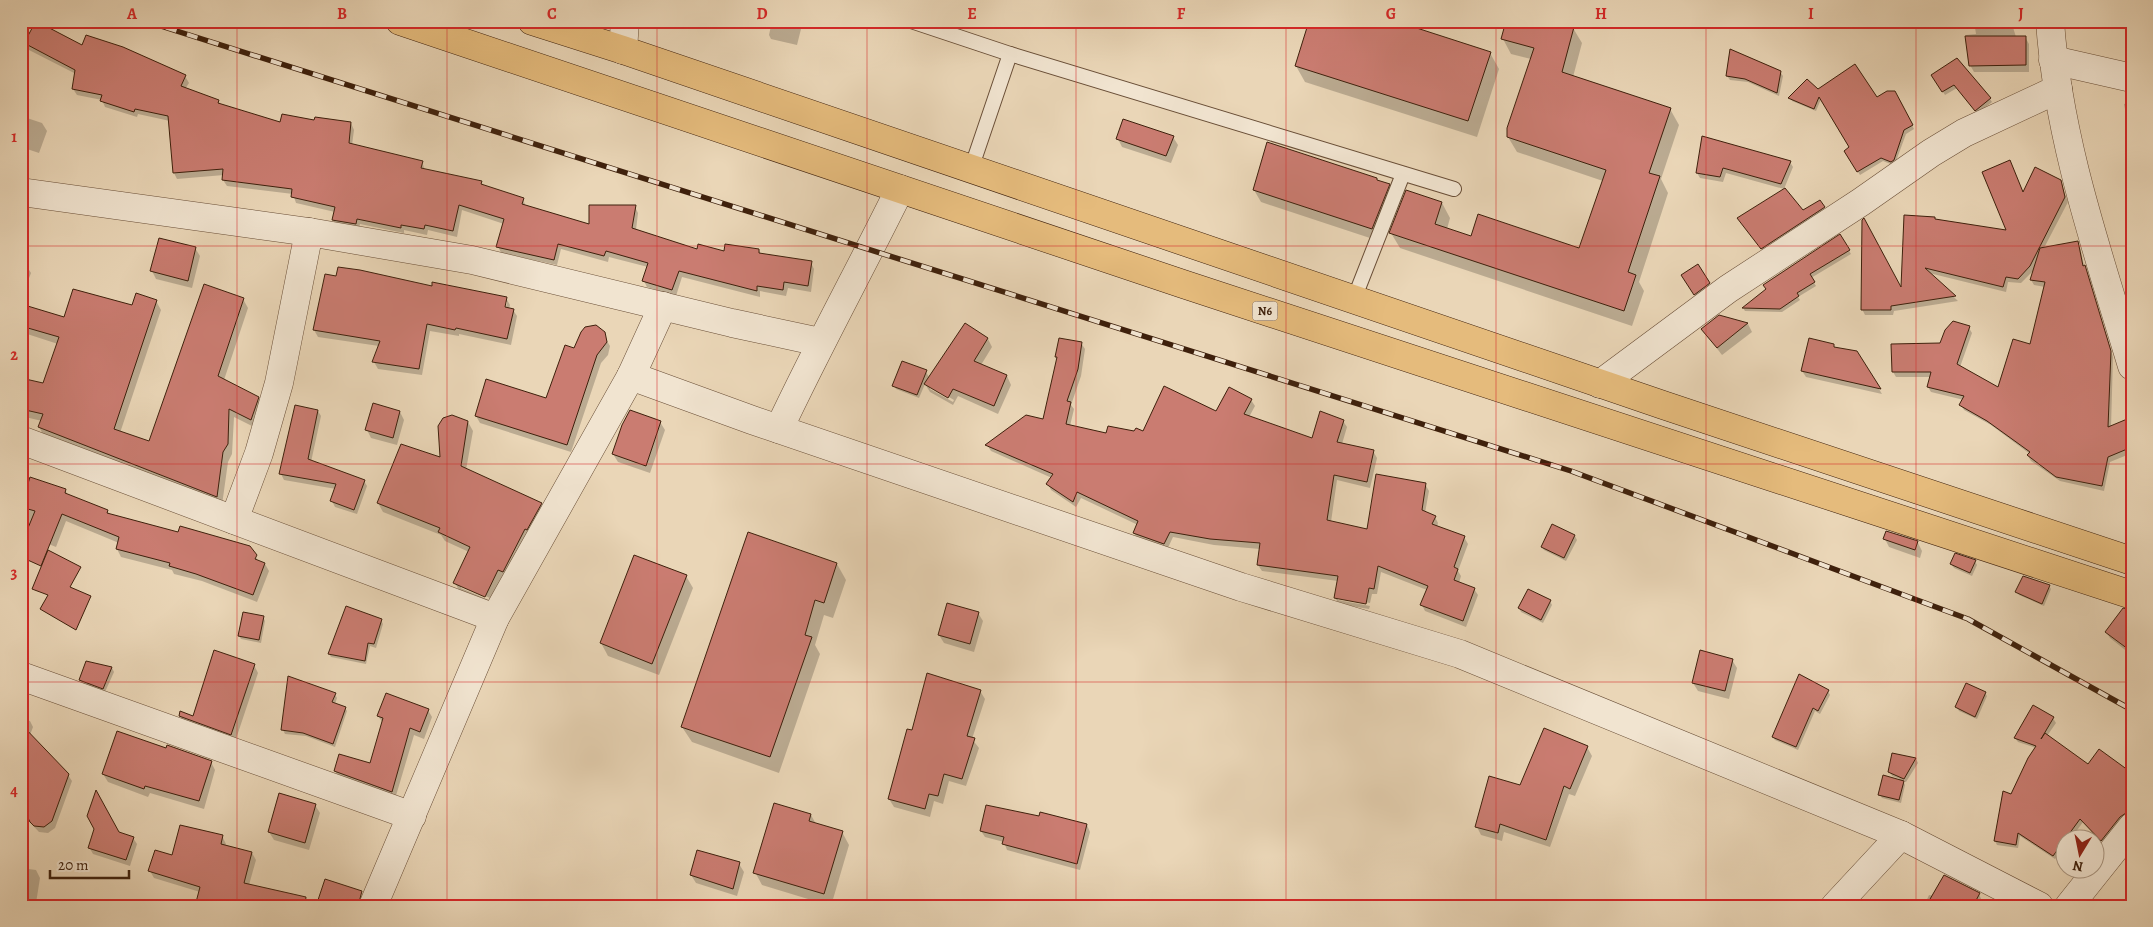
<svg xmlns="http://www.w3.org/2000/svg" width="2153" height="927" font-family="Alegreya,serif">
  <rect width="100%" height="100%" fill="#ead6b7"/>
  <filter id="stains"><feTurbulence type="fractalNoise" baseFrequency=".004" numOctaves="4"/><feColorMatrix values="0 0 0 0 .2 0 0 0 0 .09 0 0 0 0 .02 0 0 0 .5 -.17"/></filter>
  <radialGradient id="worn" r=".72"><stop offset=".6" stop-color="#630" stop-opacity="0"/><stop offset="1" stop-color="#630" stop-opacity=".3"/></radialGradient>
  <g fill="#0003" fill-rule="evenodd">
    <polygon points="772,21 803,21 797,45 771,39 769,35"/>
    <polygon points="1974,21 2011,21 2016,37 2025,37 2029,44 2029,72 1974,72 1970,65 1966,35 1976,34"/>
    <polygon points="2132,27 2132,40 2130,41 2127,28"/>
    <polygon points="1573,28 1582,43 1573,77 1670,109 1679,125 1661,179 1668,193 1639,282 1644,291 1632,326 1400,248 1391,233 1442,203 1450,218 1447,229 1471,237 1580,249 1603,181 1517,152 1508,137 1531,59 1511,54 1503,39"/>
    <polygon points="26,43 83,47 185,76 189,83 185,89 218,101 221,105 281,124 315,121 351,123 354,130 352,145 422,162 425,170 481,182 484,186 523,199 526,207 590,226 635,207 638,213 636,230 698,251 725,252 759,250 761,254 811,263 814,269 811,292 788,288 786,296 760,291 760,297 682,277 676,296 647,287 644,281 648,267 609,257 608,262 561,249 557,265 501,253 498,246 504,224 462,210 457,237 428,230 427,235 404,230 404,233 360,224 359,230 337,226 333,220 335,212 296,203 293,194 227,186 223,180 224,175 177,179 174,173 170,121 138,114 137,117 105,107 102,100 77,95 73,89 76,74 29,50"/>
    <polygon points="1490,53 1499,69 1477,137 1305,82 1296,66"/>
    <polygon points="1780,72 1783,76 1779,96 1748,82 1730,80 1727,76"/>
    <polygon points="1932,75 1990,99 1992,102 1978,113 1957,88 1945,95"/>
    <polygon points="1818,91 1876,98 1894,92 1914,129 1906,134 1895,164 1893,165 1883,161 1860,175 1845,151 1850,148 1821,99 1816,111 1792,101 1790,98"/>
    <polygon points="2132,102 2132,143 2124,104"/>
    <polygon points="21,116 42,123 47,131 39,153 21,147"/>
    <polygon points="1173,137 1178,145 1171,163 1122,147 1118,139"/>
    <polygon points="1703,137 1790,162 1793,167 1784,189 1726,173 1723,182 1700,178 1697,173"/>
    <polygon points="2060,181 2068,202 2044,248 2077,242 2080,247 2084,266 2113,357 2111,428 2132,422 2132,453 2110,462 2104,491 2060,481 2031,461 2028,456 2030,454 1991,425 1964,410 1961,405 1964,400 1931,392 1928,387 1931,377 1896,377 1893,372 1969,328 1972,333 1960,367 1999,389 2031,346 2045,287 2034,285 2031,280 2035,269 2021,283 2008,282 2006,292 1929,273 1958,301 1894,311 1893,315 1865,315 1862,309 1902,291 1935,220 2008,232 2023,193"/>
    <polygon points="1378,182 1389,185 1396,198 1379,241 1261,202 1254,190"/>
    <polygon points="1820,202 1826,211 1764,252 1741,222 1803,212"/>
    <polygon points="1840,236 1851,254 1811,278 1816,286 1798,297 1800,300 1782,312 1745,311 1743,308"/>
    <polygon points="195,248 200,256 192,288 156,279 152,271"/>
    <polygon points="2132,248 2132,260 2128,250"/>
    <polygon points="21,264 26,265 31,273 21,299"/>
    <polygon points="1697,266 1711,287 1697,297 1685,279"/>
    <path d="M433,287L506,298L510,305L509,309L513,310L517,316L511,345L459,334V336L430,331L422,375L378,369L374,362L379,346L318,337L314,330ZM505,302H507L505,313Z"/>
    <polygon points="243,299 248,308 224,380 258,399 263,408 256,428 234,417 232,454 228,462 222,505 44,436 39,427 42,421 21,416 21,379 43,384 58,344 21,332 21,306 65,319 156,301 161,310 120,433 149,443"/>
    <polygon points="1720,316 1748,324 1752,332 1722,355 1702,329"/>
    <path d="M965,324L988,339L992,347L981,365L1007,376L1011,385L998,414L958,396L953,405L930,392L925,384L919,398L896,389L894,385L926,372L929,377ZM930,386L954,400L953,402L930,389Z"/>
    <polygon points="600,329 610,346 608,355 601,363 571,452 480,423 476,416 546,400 575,350"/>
    <polygon points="1081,343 1085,349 1081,376 1071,405 1074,409 1070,426 1107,435 1143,433 1217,413 1251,400 1255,406 1249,417 1312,439 1343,421 1347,427 1342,444 1373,451 1377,458 1370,488 1337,480 1331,522 1368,531 1425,484 1429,491 1425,513 1435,517 1438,523 1437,527 1464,537 1468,544 1458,571 1461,576 1459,583 1474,589 1478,595 1466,627 1425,611 1422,605 1427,590 1381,572 1377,594 1372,594 1370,603 1338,597 1338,600 1370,606 1369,609 1339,604 1335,598 1338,581 1262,571 1258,565 1260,549 1214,545 1173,537 1167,550 1138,540 1134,533 1138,525 1081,498 1076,507 1051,490 1048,484 1052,478 991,451 987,445 1043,421 1058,360 1057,357"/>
    <polygon points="1833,345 1835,349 1857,352 1882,394 1806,377 1802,371"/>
    <polygon points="318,411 321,416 311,462 364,481 367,486 357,514 335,507 332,501 336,489 284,480 281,474"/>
    <polygon points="400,412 404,420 397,445 371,438 367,430"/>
    <path d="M468,422L473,431L466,470L541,504L546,513L491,606L460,592L455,583L469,552L445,541L441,535L383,512L378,503L442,459ZM461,585L492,599L491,601L461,588Z"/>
    <polygon points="660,422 665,430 650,473 618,462 613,454"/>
    <polygon points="65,490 68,495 107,511 110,515 179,534 249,547 259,562 265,564 269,571 257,602 202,581 174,574 172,570 121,557 117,549 119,543 66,521 56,547 21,533 21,503"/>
    <polygon points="1887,532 1918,543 1922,551 1920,558 1889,547 1885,539"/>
    <polygon points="1575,536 1577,540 1566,561 1544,550 1542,547"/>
    <polygon points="1975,561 1977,565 1972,576 1954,568 1951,564"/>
    <polygon points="837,564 846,580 833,618 824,615 815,645 820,654 779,773 692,742 682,727"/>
    <polygon points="686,576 693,588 659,675 608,656 601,643"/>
    <polygon points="2049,586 2051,589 2044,606 2019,595 2017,592"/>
    <polygon points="1550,601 1552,605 1543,623 1521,612 1519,608"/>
    <polygon points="978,613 983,621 974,652 944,643 939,635"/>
    <polygon points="2132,616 2132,662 2128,655 2129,653 2110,638 2106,632"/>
    <polygon points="263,617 265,621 261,643 241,639 239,636"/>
    <polygon points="381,620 383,624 376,648 370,646 366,664 331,657 329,654"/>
    <polygon points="1732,660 1737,668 1729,699 1698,691 1693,683"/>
    <polygon points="254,665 258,673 235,742 185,724 180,716 194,718"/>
    <polygon points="112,668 114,672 105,692 82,684 80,680"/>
    <polygon points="289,678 335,694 337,698 335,704 345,708 347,711 335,747 306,736 285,734 283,730"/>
    <polygon points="980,691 985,699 972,739 979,748 966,786 949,781 943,804 934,801 930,817 894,807 889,799 913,732"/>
    <polygon points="1828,691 1830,695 1820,714 1815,711 1798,750 1775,740 1773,737"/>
    <polygon points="1985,693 1987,696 1977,719 1959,711 1957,707"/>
    <polygon points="2034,706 2053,718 2056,723 2047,736 2089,766 2132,775 2132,816 2104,844 2083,822 2070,840 2066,840 2066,846 2055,859 2020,836 2018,848 1997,845 1995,841 2011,795 2036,748 2018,742 2015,738"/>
    <polygon points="428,710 432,717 424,739 414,735 395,799 339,778 335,771 371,765 383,723 378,716"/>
    <polygon points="21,718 30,721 33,727 30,735 68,775 72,781 55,828 48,833 39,832 21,813"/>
    <polygon points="1545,730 1587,747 1592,756 1575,796 1569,794 1550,847 1504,832 1502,841 1481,835 1477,827 1521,786"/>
    <polygon points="166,750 211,762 215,770 204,809 150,793 148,797 108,782 103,774"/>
    <polygon points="1893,755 1916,759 1918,763 1906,782 1903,781 1905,785 1901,803 1882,798 1880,795 1900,779 1892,776 1890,772"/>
    <polygon points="315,805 320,813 309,850 274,840 269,832"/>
    <polygon points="811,815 816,824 842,832 849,845 831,906 762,885 755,872"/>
    <polygon points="1087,825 1090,832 1080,870 1007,850 1004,842 985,837 981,831"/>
    <polygon points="118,833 133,838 137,844 130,866 93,854 89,847"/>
    <polygon points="222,836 226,844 225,846 252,853 256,860 249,885 200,892 154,878 150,871 173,857"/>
    <polygon points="739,864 744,872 737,896 696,883 691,875"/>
    <polygon points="21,868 36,870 40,878 36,903 29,902 27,906 21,906"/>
    <polygon points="326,880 359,892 364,900 362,906 318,906"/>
    <polygon points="1979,894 1984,906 1924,906 1929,895 1933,896"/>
  </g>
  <g fill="#ca7c71" stroke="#3e200c">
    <polygon points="36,21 82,45 86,35 123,47 186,75 181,86 219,100 218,103 280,122 282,114 314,120 315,117 351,122 349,143 423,161 421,168 482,181 481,184 524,198 522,204 589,224 589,205 636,205 632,228 697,249 698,244 724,251 725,244 759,249 759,253 812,261 808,286 784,282 783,290 757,286 757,291 679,271 672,290 642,281 648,263 606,251 604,256 558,244 554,260 496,247 504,219 459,205 453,231 425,225 424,229 401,225 401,228 357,219 356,224 332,220 335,207 291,197 292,189 222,180 223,169 173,173 168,116 135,109 134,112 100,101 102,95 72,89 75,70 24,43"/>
    <polygon points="1309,21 1395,21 1491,52 1468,121 1295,66"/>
    <polygon points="1506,21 1554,21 1574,27 1562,72 1671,108 1649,173 1660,176 1628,272 1636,275 1624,311 1389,233 1406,190 1442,202 1435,224 1471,236 1478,214 1579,248 1606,170 1507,137 1507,128 1534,48 1501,39"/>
    <polygon points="1965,36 2026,36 2026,65 1969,66"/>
    <polygon points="1730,49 1781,71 1777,93 1745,79 1726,76"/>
    <polygon points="1957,58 1991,98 1975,111 1954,85 1942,92 1931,75"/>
    <polygon points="1855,64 1877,97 1887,91 1895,91 1913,125 1904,130 1894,160 1891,162 1881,158 1857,172 1844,151 1849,147 1819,97 1814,109 1788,98 1807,79 1818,89"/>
    <polygon points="1123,119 1174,136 1166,156 1116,139"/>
    <polygon points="1702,136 1791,161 1781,184 1723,168 1720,177 1696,173"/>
    <polygon points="1267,142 1377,178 1377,180 1390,184 1372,229 1253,190"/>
    <polygon points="2010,160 2023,192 2035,167 2061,180 2065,197 2030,266 2018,279 2006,277 2003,287 1925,268 1956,296 1891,306 1891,310 1861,310 1862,220 1864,218 1901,287 1904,215 1935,217 1935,219 2006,230 1982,172"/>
    <polygon points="1785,188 1803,210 1820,200 1825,207 1761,249 1737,218"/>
    <polygon points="1840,234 1850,250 1810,274 1815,282 1797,293 1799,296 1780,309 1742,308 1766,289 1763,285"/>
    <polygon points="159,238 196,247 188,281 150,271"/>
    <polygon points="2078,241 2083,266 2085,265 2111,351 2108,427 2132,417 2132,447 2108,457 2102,486 2056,477 2027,455 2030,452 1987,421 1959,405 1964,396 1927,387 1931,372 1892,372 1891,344 1940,343 1945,330 1953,321 1970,326 1957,364 1998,387 2013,339 2030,344 2045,282 2030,280 2040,248"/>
    <polygon points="1698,264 1710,283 1694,295 1681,275"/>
    <polygon points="338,267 360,270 432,286 432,282 507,297 505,307 514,309 507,339 456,328 455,330 427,324 419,369 372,362 380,341 313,330 325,274 336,276"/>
    <polygon points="204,284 244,298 218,376 259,397 251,420 229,409 228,444 223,452 217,497 38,427 43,414 21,409 21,378 43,383 59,337 21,326 21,304 64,317 73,289 132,305 136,293 157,300 114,429 149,441"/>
    <polygon points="1719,315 1748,323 1717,348 1701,329"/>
    <polygon points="965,323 988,338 974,361 1007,375 994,406 953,389 948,398 924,384"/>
    <polygon points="596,325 605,332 607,342 597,355 567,445 475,416 486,379 546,398 565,345 574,348 581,332 585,327"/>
    <polygon points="1059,338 1082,342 1078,369 1067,401 1071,402 1066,424 1106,433 1108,426 1134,431 1136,428 1143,431 1164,386 1216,411 1229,387 1252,399 1244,414 1312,438 1320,411 1344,420 1337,442 1374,450 1367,482 1334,475 1327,520 1367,529 1376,474 1426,483 1422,510 1436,516 1432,524 1465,536 1454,567 1458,569 1454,580 1475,588 1463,621 1420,605 1428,586 1378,566 1374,589 1369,588 1366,604 1334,598 1338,576 1257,565 1260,543 1210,539 1170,532 1164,544 1133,533 1138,521 1077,492 1073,502 1046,484 1053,474 985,445 1026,415 1043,419 1057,357 1055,357"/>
    <polygon points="1809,338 1834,344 1834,347 1857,351 1881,389 1801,371"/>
    <polygon points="902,361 927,370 917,395 892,386"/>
    <polygon points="373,403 400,411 393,438 365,430"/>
    <polygon points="295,405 318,410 308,459 365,480 354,510 330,501 336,484 279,474"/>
    <polygon points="630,410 661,421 646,466 612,454 622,425"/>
    <polygon points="452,415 468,421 461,466 542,503 527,530 525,529 503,572 498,570 485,597 453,583 470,547 438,532 440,528 377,503 401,444 440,457 438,426 443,418"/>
    <polygon points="30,477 66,489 65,493 108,510 107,513 178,532 180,526 250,546 257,555 255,559 265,563 253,595 196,574 169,566 170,563 116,549 119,537 62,514 41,566 21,557 21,545 35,511 21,507"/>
    <polygon points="1552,524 1575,535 1564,558 1541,547"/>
    <polygon points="1886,531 1918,541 1915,550 1883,539"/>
    <polygon points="748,532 837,563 824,603 815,600 805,635 812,637 770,757 681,727"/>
    <polygon points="48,550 81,567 70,587 91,596 76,630 40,609 48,595 32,589"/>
    <polygon points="1955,553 1976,560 1970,573 1950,564"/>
    <polygon points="634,555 687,575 652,664 600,643"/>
    <polygon points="2023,576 2050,585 2042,604 2015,592"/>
    <polygon points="1528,589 1551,600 1541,620 1518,608"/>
    <polygon points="947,603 979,612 970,644 938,635"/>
    <polygon points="346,606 382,619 374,644 368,643 365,661 328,654"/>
    <polygon points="2123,608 2132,610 2132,652 2105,632"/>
    <polygon points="243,612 264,616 259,640 238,636"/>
    <polygon points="214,650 255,664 231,735 179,716 180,711 193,716"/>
    <polygon points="1700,650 1733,659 1725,691 1692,683"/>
    <polygon points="86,661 112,667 103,689 79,680"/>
    <polygon points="927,673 981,690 967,736 975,738 962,779 944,774 938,796 929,794 925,809 888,799 907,729 912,730"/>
    <polygon points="1799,674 1829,690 1818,711 1813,708 1796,747 1772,737"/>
    <polygon points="288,676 336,693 332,702 346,707 333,744 303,733 281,730"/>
    <polygon points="1966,683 1986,692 1975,717 1955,707"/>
    <polygon points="386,693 429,709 420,732 410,728 392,792 334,771 339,754 370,763 383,718 377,716"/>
    <polygon points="2033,705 2054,717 2041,739 2045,733 2088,764 2099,749 2132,773 2132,812 2126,813 2120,817 2101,841 2080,819 2053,856 2018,833 2016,845 1994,841 2003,791 2011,794 2028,758 2036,746 2014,738"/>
    <polygon points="21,724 69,774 52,821 44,827 34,826 30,822 21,804"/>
    <polygon points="1544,728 1588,746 1570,789 1564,786 1546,840 1500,824 1498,833 1475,827 1489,776 1520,785"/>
    <polygon points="117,731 166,748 167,745 212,761 199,801 145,786 144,789 102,774"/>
    <polygon points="1892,753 1916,758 1904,779 1888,772"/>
    <polygon points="1883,775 1904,781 1899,800 1878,795"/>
    <polygon points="96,790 119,832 134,837 126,860 88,848 94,829 87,816"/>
    <polygon points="279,793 316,804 305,843 268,832"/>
    <polygon points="774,803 811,814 809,821 843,831 824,894 753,873"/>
    <polygon points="986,805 1039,816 1040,812 1087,824 1077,864 1002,844 1004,837 980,831"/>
    <polygon points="180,825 223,835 221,844 252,852 244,883 306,897 305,906 195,906 200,887 148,871 155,850 172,855"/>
    <polygon points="697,850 740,862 733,889 690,875"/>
    <polygon points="1944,875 1980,893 1973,906 1926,906"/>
    <polygon points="325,879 362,891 358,906 335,906 318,900"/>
  </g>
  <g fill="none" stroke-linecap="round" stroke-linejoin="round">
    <g stroke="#694e37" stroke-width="16">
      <g id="lane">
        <polyline points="911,21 1010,54"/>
        <polyline points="971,169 1010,54 1454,189"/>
        <polyline points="1354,299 1403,174"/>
      </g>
    </g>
    <g stroke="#694e37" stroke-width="29">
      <g id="street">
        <path d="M2050,21C2058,140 2098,253 2132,366"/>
        <polyline points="623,50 625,21"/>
        <polyline points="2053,60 2132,78"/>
        <polyline points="21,192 309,232 472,260 732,323 820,342"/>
        <polyline points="631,376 752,420 1241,587 1460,654 1901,835 2039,906"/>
        <polyline points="1600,384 1728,289 1861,202 1931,153 1964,133 2058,89"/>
        <path d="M779,429C817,348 860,270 900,189"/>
        <polyline points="21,440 495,618"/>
        <polyline points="234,520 259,453 279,383 309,232"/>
        <polyline points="21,676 412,816"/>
        <polyline points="373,906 495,618 631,376 663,306"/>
        <polyline points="1835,906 1901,835"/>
        <polyline points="2069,906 2132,827"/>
      </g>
    </g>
    <g stroke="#3e200c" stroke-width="29">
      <g id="highway">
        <polyline points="400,21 1183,284 2132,595"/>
        <polyline points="532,21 623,50 1663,405 2132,561"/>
      </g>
    </g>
    <use href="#lane" stroke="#f1e4d0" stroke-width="14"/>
    <use href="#street" stroke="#f1e4d0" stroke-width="28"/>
    <use href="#highway" stroke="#e5bb7c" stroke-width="28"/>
    <g stroke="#3e200c" stroke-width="5.5">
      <polyline id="rail" points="145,21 1571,471 1968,619 2132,710"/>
    </g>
    <use href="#rail" stroke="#f1e4d0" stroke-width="4" stroke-dasharray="11" stroke-linecap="butt"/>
  </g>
  <path fill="none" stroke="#d62828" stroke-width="1" stroke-opacity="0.55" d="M237,21V906M447,21V906M657,21V906M867,21V906M1076,21V906M1286,21V906M1496,21V906M1706,21V906M1916,21V906M21,246H2132M21,464H2132M21,682H2132"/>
  <g text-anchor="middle" stroke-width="5" stroke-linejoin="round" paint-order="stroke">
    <rect fill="#f1e4d0" stroke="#745b47" stroke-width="1" x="1252.5" y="301.5" width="25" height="19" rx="4"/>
    <g font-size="12" font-weight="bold" fill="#3e200c">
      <text x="1265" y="315">N6</text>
    </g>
  </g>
  <rect width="2153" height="927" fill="none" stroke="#ead6b7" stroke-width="55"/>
  <g transform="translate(2080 854) rotate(190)"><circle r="24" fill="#f1e4d0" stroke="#a99682"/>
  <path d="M0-4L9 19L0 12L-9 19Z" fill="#8f2418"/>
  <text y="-8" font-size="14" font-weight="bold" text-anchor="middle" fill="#3e200c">N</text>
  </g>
  <path d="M50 870v8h79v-8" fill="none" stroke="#3e200c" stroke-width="2.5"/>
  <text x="58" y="870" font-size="15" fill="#3e200c" stroke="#f1e4d0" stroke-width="4" paint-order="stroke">20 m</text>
  <rect x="28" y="28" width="2098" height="872" fill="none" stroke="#d62828" stroke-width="2"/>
  <g font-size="16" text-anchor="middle" font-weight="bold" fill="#d62828">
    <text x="132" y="19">A</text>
    <text x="342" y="19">B</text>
    <text x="552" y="19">C</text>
    <text x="762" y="19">D</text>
    <text x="972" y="19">E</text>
    <text x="1181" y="19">F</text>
    <text x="1391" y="19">G</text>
    <text x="1601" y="19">H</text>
    <text x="1811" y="19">I</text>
    <text x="2021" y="19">J</text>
    <text x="14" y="142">1</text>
    <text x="14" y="360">2</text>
    <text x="14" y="578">3</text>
    <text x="14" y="796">4</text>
  </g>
  <rect width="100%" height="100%" filter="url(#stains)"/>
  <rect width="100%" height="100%" fill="url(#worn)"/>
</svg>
